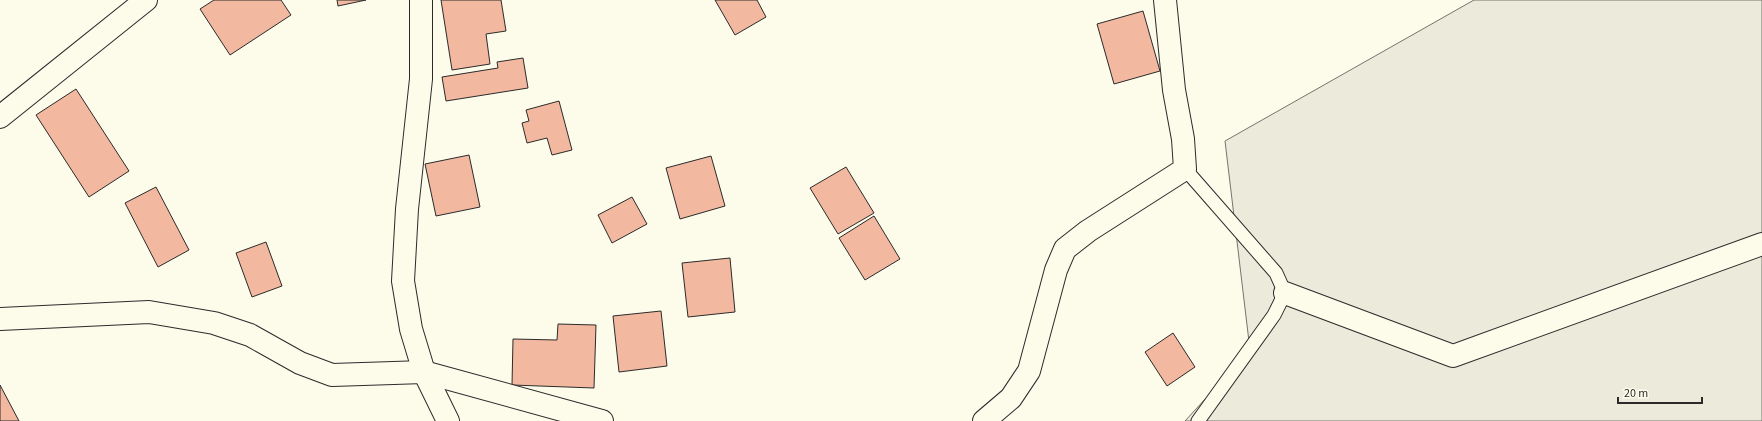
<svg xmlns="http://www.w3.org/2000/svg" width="1762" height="421" font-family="'Source Sans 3',sans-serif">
  <rect width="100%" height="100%" fill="#fdfbea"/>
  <polygon fill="#ecebdb" stroke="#74746e" points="1474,0 1762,0 1762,421 1185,421 1250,350 1225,141"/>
  <g fill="#f2b8a0" stroke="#2b2b2b">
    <polygon points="214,0 281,0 291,15 230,55 200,9"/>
    <polygon points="337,0 366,0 338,6"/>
    <polygon points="441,0 501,0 506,31 486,34 490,64 452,70"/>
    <polygon points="715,0 757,0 766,17 735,35"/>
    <polygon points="1143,11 1160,71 1114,84 1097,24"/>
    <polygon points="523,58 528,88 446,101 442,77 498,68 497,62"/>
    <polygon points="76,89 129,171 89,197 36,115"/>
    <polygon points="559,101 572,150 552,155 547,138 527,143 522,123 529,121 526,110"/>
    <polygon points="469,155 480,207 436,216 425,164"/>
    <polygon points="711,156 725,206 680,219 666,168"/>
    <polygon points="846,167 874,213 838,234 810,188"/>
    <polygon points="156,187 189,250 158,267 125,203"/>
    <polygon points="632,197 647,224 612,243 598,215"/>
    <polygon points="874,216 900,259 865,280 839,238"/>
    <polygon points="266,242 282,286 252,297 236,253"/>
    <polygon points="730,258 735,312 688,317 682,263"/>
    <polygon points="661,311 667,366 619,372 613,316"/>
    <polygon points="558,324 596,325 594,388 512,385 513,339 557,340"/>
    <polygon points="1173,333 1195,367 1167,386 1145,352"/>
    <polygon points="0,385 19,421 0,421"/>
  </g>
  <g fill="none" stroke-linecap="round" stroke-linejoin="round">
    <g stroke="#2b2b2b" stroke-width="15">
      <polyline id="lane" points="1185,169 1276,273 1285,293 1274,315 1198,421"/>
    </g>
    <g stroke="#2b2b2b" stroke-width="24">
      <g id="street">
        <polyline points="421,0 421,79 407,209 403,281 411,329 424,372 448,421"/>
        <polyline points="0,117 146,0"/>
        <polyline points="1285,293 1453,356 1762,244"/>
        <polyline points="0,319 149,312 214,323 250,335 300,363 332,375 424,372 602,421"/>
        <polyline points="984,421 1011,398 1029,371 1056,270 1065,249 1088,231 1185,169 1183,139 1174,90 1165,0"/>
      </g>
    </g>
    <use href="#lane" stroke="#fdfbea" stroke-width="13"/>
    <use href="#street" stroke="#fdfbea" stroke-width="22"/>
  </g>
  <path d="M1618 397v6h84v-6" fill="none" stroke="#2b2b2b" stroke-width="2"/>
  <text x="1624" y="397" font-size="12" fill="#2b2b2b" stroke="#fdfbea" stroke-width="3" paint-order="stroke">20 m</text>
</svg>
